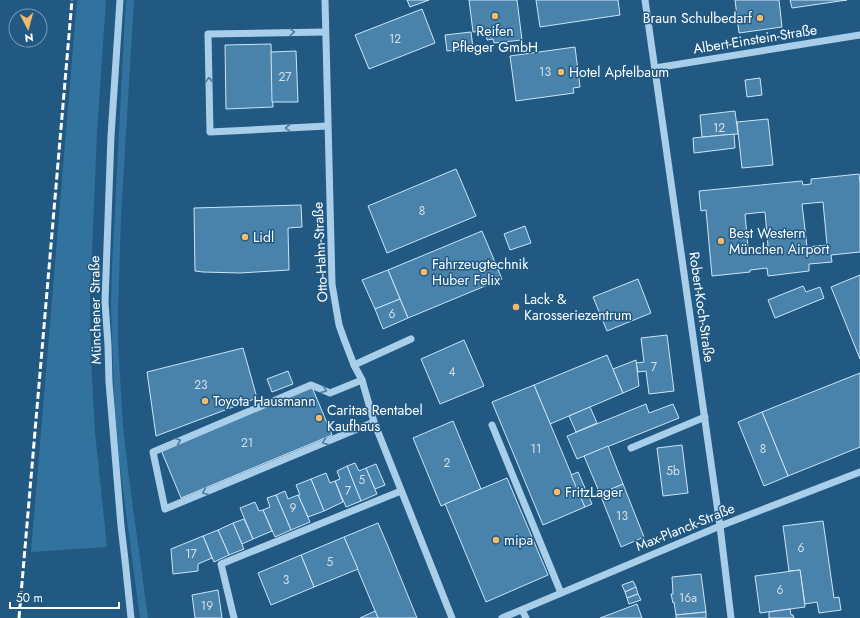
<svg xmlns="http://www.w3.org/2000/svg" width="860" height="618" font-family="Jost,sans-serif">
  <rect width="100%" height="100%" fill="#215983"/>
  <g fill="#31729f">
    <polygon points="77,0 106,0 97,132 90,299 91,360 95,432 107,547 31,552"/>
    <polygon points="126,0 134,0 121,217 118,311 118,343 123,426 129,478 148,618 140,618 120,467 115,414 112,339 111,304 112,268 124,34"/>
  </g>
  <g fill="#4983ab" stroke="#cce5f7" fill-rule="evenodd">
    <polygon points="407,0 429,0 410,7"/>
    <polygon points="469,0 517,0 522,40 494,43 493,39 487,40 486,31 473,32"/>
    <polygon points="536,0 618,0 620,15 540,27"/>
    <polygon points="735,0 779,0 782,27 739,33"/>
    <polygon points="790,0 847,0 792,8"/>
    <polygon points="422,9 435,43 369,69 355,35"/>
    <polygon points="471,32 473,48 447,51 445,35"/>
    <polygon points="271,44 273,107 226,109 225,45"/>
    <polygon points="575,47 580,87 573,88 574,93 516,101 510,56"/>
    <polygon points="296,51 298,102 272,102 271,52"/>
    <polygon points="760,78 762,95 747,97 745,80"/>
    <polygon points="735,111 738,134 702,137 700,115"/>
    <polygon points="768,119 773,165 742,168 737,122"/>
    <polygon points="734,134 735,148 694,153 693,138"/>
    <polygon points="456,169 476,216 387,253 368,206"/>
    <path d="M859,174L860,183V252L831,255L832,262L809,264V271L768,276L767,268L750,270V272L712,276L706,210L701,211L699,191L802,181L803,185L811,184V179ZM823,202L827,245L807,247L802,204ZM765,212L768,246L748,248L745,214Z"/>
    <polygon points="301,205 302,227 288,228 289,270 240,273 203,272 195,271 194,208"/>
    <polygon points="525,226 531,243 510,250 504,234"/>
    <polygon points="482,231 502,279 408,318 388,270"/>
    <polygon points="388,270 400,299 375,309 362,280"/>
    <polygon points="860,275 860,359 831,287"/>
    <polygon points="638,279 651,313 607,331 593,297"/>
    <polygon points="803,286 806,292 820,287 824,298 775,318 768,300"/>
    <polygon points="400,299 408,318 383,329 375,309"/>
    <polygon points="667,335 674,391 649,394 646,371 638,372 636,363 644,362 641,338"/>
    <polygon points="464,340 484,386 440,404 421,359"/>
    <polygon points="243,348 257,398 156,436 147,372"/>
    <polygon points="607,355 623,393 550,424 534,385"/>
    <polygon points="636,360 639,386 623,393 613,369"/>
    <polygon points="288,371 293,384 272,392 267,379"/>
    <polygon points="860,373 860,447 788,476 762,412"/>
    <polygon points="534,385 585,507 543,525 492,402"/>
    <polygon points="312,387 332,435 181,498 161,450"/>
    <polygon points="646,404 649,413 673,404 679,418 577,459 567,436"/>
    <polygon points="590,407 597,423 576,432 569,416"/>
    <polygon points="762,412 788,476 764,486 738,422"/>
    <polygon points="453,421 481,489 441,506 413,438"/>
    <polygon points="682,445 688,493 663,496 657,448"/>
    <polygon points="608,446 623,484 600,494 584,456"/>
    <polygon points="355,463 359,471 366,468 377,494 361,501 347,466"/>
    <polygon points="376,464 385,485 375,489 366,468"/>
    <polygon points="347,466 361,501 346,507 335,481 340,479 337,471"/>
    <polygon points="578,472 592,504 585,507 571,475"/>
    <polygon points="326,473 330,483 335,481 343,502 324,511 311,479"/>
    <polygon points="507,478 548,575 486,602 445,504"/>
    <polygon points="311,479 324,511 308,517 298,495 300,495 296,485"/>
    <polygon points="623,484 644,537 621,547 600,494"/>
    <polygon points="285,491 288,499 298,495 310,522 291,530 276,495"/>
    <polygon points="276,495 291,530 275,537 263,510 270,507 267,498"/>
    <polygon points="255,502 259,511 263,510 272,531 253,539 240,508"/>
    <polygon points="244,519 253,539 242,544 233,523"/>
    <polygon points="823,521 834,598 839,597 841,610 819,613 817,602 805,604 800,570 789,571 783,526"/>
    <polygon points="233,523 244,549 229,555 218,530"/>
    <polygon points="378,523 387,544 417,618 378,618 344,537"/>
    <polygon points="218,530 229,555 214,562 203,536"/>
    <polygon points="203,536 212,558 198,564 198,571 173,574 171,549"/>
    <polygon points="344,537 358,569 314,587 301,555"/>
    <polygon points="301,555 314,587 271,605 258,573"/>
    <polygon points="800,570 805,607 760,613 755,576"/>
    <polygon points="701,574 706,612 676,615 674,602 673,603 671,594 673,594 672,577"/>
    <polygon points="633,581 636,587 625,592 622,585"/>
    <polygon points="636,587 638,594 627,598 625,592"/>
    <polygon points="218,590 222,618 195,618 192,595"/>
    <polygon points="638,594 641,600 629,604 627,598"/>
    <polygon points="637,604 642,618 600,618 608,615"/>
    <polygon points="790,609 791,615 793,615 794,618 769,618 769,612"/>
    <polygon points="375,611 378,618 360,618"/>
    <polygon points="706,612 706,618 676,618 676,615"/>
  </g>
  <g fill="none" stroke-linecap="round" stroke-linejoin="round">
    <g stroke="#a8cee9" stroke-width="7">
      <polyline points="120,0 111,136 105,302 108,345 109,382 121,526 125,560 131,618"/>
      <polyline points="325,0 332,284 339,325 344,339 354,365 362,380 374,422 452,618"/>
      <polyline points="645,0 720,526 731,618"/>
      <polyline points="325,32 208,34 210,132 327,126"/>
      <polyline points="655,68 860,35"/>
      <polyline points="354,365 411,339"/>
      <polyline points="362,380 330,393 311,385 153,452 165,509 374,422"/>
      <polyline points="492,425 561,593"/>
      <polyline points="631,448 705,417"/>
      <polyline points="522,610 526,618"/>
      <polyline points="234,618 221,564 401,491"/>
      <polyline points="502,618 720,526 860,472"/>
    </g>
    <polyline stroke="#fff" stroke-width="3" stroke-dasharray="7 3" stroke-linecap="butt" points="19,618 72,0"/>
  </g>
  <defs><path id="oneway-chevron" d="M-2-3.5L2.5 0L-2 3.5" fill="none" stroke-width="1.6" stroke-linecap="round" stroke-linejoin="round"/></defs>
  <g stroke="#4a7ca2">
    <use href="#oneway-chevron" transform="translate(292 32) rotate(-1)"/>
    <use href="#oneway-chevron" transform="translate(209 80) rotate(-92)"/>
    <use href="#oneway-chevron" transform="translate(288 128) rotate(177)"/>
    <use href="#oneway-chevron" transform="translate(324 390) rotate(21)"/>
    <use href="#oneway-chevron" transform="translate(178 441) rotate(-23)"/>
    <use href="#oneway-chevron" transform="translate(325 442) rotate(157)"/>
    <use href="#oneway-chevron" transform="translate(205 492) rotate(157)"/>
  </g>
  <g fill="#f5ba69" stroke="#215983" stroke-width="1.5">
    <circle cx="495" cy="16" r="4"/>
    <circle cx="760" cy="18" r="4"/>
    <circle cx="561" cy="72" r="4"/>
    <circle cx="245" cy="237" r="4"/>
    <circle cx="721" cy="241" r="4"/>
    <circle cx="424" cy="272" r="4"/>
    <circle cx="516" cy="307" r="4"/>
    <circle cx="205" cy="401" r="4"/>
    <circle cx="319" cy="418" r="4"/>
    <circle cx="557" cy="492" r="4"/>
    <circle cx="496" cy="540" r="4"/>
  </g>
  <g text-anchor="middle" stroke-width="3" stroke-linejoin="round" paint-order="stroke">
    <g font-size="12" fill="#d2e0ea">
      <text x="395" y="43">12</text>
      <text x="545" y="76">13</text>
      <text x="285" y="81">27</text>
      <text x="719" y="132">12</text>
      <text x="422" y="215">8</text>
      <text x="392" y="318">6</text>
      <text x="654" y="371">7</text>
      <text x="452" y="376">4</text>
      <text x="201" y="389">23</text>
      <text x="247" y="447">21</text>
      <text x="536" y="453">11</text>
      <text x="763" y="453">8</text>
      <text x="447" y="467">2</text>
      <text x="673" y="475">5b</text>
      <text x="362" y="484">5</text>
      <text x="348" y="495">7</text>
      <text x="293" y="512">9</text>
      <text x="622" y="520">13</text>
      <text x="801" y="552">6</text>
      <text x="191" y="558">17</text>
      <text x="330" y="566">5</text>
      <text x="286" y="584">3</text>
      <text x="780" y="594">6</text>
      <text x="688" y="602">16a</text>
      <text x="207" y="610">19</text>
    </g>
    <g font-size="14" fill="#fff" stroke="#215983" text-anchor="start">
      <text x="752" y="23" text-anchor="end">Braun Schulbedarf</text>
      <text x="495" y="36" text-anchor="middle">Reifen<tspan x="495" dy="16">Pfleger GmbH</tspan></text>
      <text x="569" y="77">Hotel Apfelbaum</text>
      <text x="729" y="238">Best Western<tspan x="729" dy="16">München Airport</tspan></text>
      <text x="253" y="242">Lidl</text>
      <text x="432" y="269">Fahrzeugtechnik<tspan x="432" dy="16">Huber Felix</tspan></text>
      <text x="524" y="304">Lack- &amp;<tspan x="524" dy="16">Karosseriezentrum</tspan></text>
      <text x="213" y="406">Toyota Hausmann</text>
      <text x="327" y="415">Caritas Rentabel<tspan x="327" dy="16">Kaufhaus</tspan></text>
      <text x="565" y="497">FritzLager</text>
      <text x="504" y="545">mipa</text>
    </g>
    <g font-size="14" fill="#fff" stroke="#215983">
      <text transform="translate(755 39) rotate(-9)" y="5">Albert-Einstein-Straße</text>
      <text transform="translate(320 252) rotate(-93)" y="5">Otto-Hahn-Straße</text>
      <text transform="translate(702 307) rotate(82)" y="5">Robert-Koch-Straße</text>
      <text transform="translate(95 310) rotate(-91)" y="5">Münchener Straße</text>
      <text transform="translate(685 527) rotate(-22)" y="5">Max-Planck-Straße</text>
    </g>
  </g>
  <g transform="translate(28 28) rotate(174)"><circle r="19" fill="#215983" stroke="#7a9bb5"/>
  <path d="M0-3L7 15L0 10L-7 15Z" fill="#f5ba69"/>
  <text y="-6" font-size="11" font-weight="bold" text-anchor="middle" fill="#ffffff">N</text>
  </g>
  <path d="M10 602v6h109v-6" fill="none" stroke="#ffffff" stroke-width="2"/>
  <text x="16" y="602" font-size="12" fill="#ffffff" stroke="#215983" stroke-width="3" paint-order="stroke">50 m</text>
</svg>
